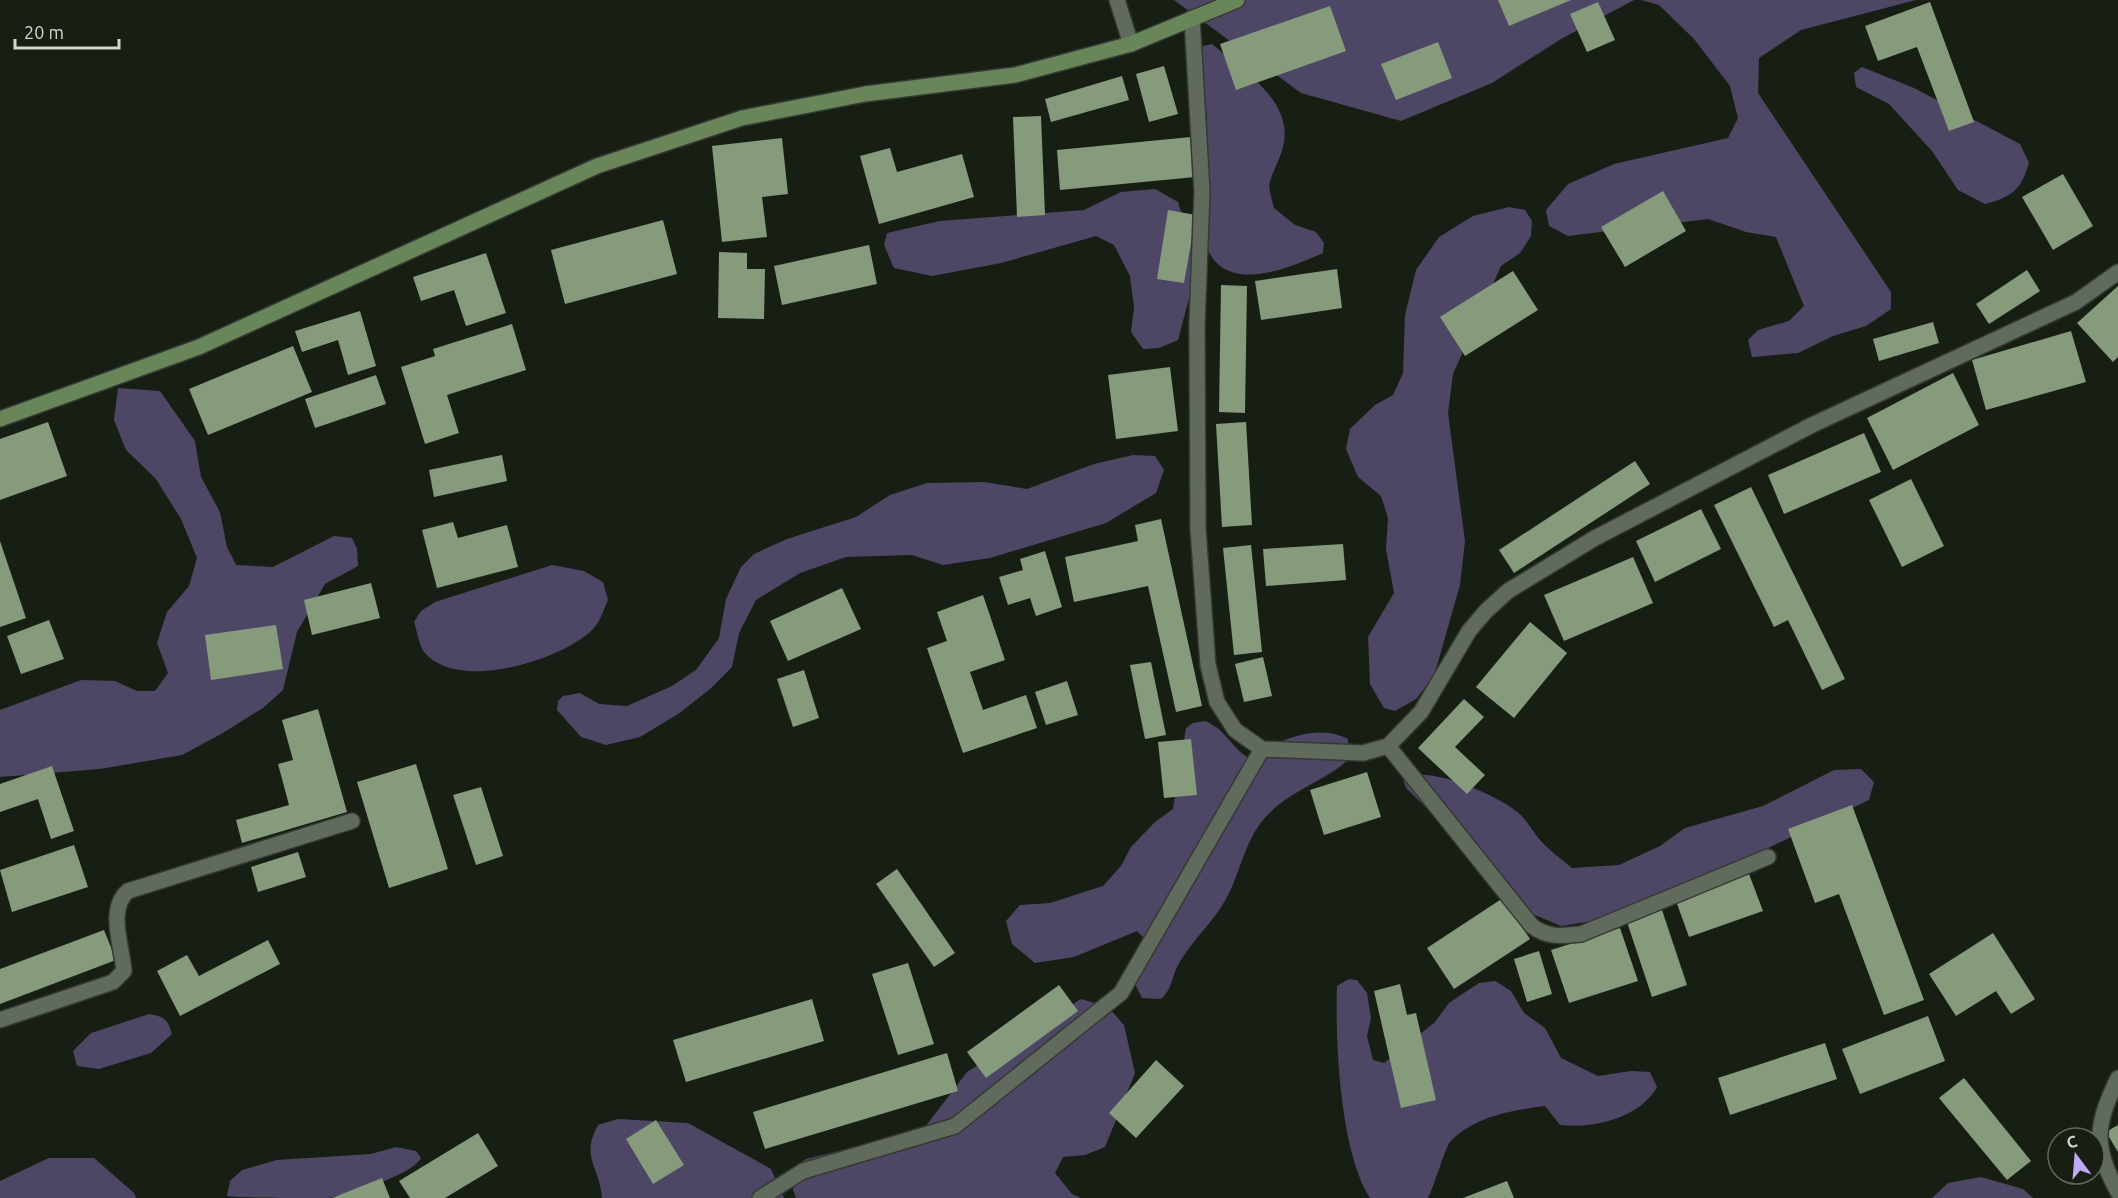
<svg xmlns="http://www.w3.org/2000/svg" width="2118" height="1198" font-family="Ubuntu,sans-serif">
  <rect width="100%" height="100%" fill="#171f14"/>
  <g fill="#4e4665">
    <polygon points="1174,0 1634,0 1561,39 1492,83 1401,121 1301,93"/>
    <polygon points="1641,0 1916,0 1801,30 1759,58 1758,93 1891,292 1891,309 1866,326 1833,336 1798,353 1752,357 1748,340 1758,330 1789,321 1804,306 1776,237 1746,232 1708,219 1568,236 1549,226 1546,210 1568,184 1614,164 1728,138 1738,118 1730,86 1694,39 1659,5"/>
    <path d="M1212,44C1242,70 1295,101 1283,147C1280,159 1274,169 1270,181C1268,188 1272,200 1274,208L1295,225L1316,232L1324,243L1323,253C1285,270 1218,298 1204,238C1197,205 1206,161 1207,127C1208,98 1196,77 1203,46Z"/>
    <path d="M1862,67L1914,88L2020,144L2029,163C2021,190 2012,197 1985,204L1958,190L1932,151L1889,104L1856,87L1854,73Z"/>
    <polygon points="1155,189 1178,202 1198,264 1178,340 1159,348 1143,349 1131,332 1134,307 1130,276 1114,245 1096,236 1001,263 932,276 894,268 884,245 887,233 940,221 1084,210 1121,192"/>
    <polygon points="1509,207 1525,210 1532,221 1531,236 1520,253 1501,266 1453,374 1448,413 1465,541 1460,585 1434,676 1416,699 1395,711 1384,708 1370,684 1368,637 1394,593 1386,549 1388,518 1381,496 1358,477 1346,449 1350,429 1375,405 1393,395 1403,373 1405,315 1416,270 1439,237 1473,216"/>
    <polygon points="118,388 160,391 195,441 201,477 220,512 227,547 236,565 273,567 334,536 352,538 357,549 358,566 325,584 297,632 283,690 263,708 221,734 182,755 100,769 0,777 0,710 81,680 115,681 137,691 155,691 168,673 157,643 167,612 189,586 197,558 181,519 156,479 126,450 114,420"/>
    <polygon points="1133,455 1155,456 1164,470 1156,493 1106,523 990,558 943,565 912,555 846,557 800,573 756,600 739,633 732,667 709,690 678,714 640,737 606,745 581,737 557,710 558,701 563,696 580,693 599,704 627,706 672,686 696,670 719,638 726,599 741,567 754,554 787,539 856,517 890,495 927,483 984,482 1027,489 1094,464"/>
    <path d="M552,565L584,571L603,582L608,600C604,609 600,622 593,629C563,660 457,693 424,652C419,645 417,631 414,622L421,611L435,602Z"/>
    <path d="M1205,721C1227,730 1229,745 1247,757C1278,742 1315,722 1348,739L1349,759C1323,783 1287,791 1263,820C1244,843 1240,874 1226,899C1213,923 1189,943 1177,967C1171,980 1172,989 1161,999L1142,998L1134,982L1144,938L1137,931L1074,957L1035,963L1012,944L1006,921L1020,905L1050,903L1103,886L1121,866L1131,847L1155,822L1173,809L1186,728L1193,723Z"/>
    <path d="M1861,769L1874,782L1869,800L1768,848L1632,906L1592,921L1561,926L1518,908L1454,835L1406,788L1403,779C1425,763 1497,795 1516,811C1526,818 1532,831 1540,840C1549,850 1561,859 1572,868L1619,865L1660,846L1685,828L1763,806L1834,770Z"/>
    <path d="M1349,979L1357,980L1367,993L1371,1018L1367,1036L1373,1060L1384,1063L1435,1022L1449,1003L1479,983L1495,981L1511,991L1524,1013L1545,1028L1561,1058L1598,1076L1631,1071L1650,1072L1657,1087C1640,1118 1593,1129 1560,1125L1545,1106C1513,1110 1474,1116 1450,1142C1445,1148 1434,1187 1428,1198H1370C1340,1152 1335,1041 1337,986Z"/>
    <polygon points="1081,999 1108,1007 1124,1025 1135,1073 1105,1147 1085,1155 1063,1157 1055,1173 1072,1194 1081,1198 796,1198 793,1190 795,1166 806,1159 922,1131 967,1072"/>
    <path d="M149,1014C164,1016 168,1020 172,1034L151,1053L99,1069L77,1066L73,1051L91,1033Z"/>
    <path d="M618,1119L688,1123L771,1169L784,1198H602C600,1167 580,1158 598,1125Z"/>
    <path d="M396,1147L416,1151L421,1158C411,1176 350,1193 329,1198C316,1198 236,1198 227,1196L230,1181L242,1170L277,1160L371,1154Z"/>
    <polygon points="49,1158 94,1158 134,1193 136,1198 0,1198 0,1181"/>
    <polygon points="1981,1177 2023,1189 2033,1198 1932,1198 1948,1183"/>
  </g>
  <g fill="#859b7c">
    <polygon points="1498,0 1571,0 1509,26"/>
    <polygon points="1598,2 1615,40 1587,52 1570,14"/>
    <polygon points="1930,2 1974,122 1949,131 1917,47 1878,61 1865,26"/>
    <polygon points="1330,6 1346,51 1236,90 1220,44"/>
    <polygon points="1438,42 1452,78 1396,100 1381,64"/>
    <polygon points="1164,66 1178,114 1149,122 1136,74"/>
    <polygon points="1122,76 1129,100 1051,122 1045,99"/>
    <polygon points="1041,116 1045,215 1017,217 1013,117"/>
    <polygon points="1191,137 1195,177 1060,190 1057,150"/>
    <polygon points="782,138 788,194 762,197 767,237 722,242 712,146"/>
    <polygon points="890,148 897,172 962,154 974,197 879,224 860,156"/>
    <polygon points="2063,174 2093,226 2053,250 2022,197"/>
    <polygon points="1663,191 1686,231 1625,267 1601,227"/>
    <polygon points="1168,210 1196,215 1184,283 1157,279"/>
    <polygon points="663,220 677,274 565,304 551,250"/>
    <polygon points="869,245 877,284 782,305 774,266"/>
    <polygon points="719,252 747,253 747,269 765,269 764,319 718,318"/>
    <polygon points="486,253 506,313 466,326 454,290 421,301 413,277"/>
    <polygon points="1337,269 1342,308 1261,320 1255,281"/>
    <polygon points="2027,270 2040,291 1989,324 1976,304"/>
    <polygon points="1513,271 1538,310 1465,356 1440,317"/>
    <polygon points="1221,285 1247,286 1245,413 1219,412"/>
    <polygon points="2118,286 2118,357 2113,362 2077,323"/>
    <polygon points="360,311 376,366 348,375 338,340 302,352 295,331"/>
    <polygon points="1933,322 1939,343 1879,361 1873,339"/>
    <polygon points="512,324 526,370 447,395 459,433 425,444 401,367 435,356 433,349"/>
    <polygon points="2071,331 2086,382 1986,410 1972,360"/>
    <polygon points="293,346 312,392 208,435 189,389"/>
    <polygon points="1170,367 1178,431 1116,439 1108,375"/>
    <polygon points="1953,373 1979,425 1893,470 1867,418"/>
    <polygon points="376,375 386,404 315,428 305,399"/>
    <polygon points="48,422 67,476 0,500 0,439"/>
    <polygon points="1246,422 1252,525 1222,527 1216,424"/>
    <polygon points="1864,433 1881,472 1784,514 1768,475"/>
    <polygon points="502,455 507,481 434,497 429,470"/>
    <polygon points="1635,461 1650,484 1514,573 1499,550"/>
    <polygon points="1911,479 1944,546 1902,567 1869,500"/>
    <polygon points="1751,487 1845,679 1822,690 1788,620 1774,627 1714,505"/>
    <polygon points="1701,509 1721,549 1655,582 1636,541"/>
    <polygon points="1161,519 1202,706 1176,712 1148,586 1074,602 1065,557 1138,541 1135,525"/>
    <polygon points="453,522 458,538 507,525 518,567 437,588 422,530"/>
    <polygon points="0,541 26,618 0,627"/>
    <polygon points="1343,544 1346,580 1266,586 1263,549"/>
    <polygon points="1251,545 1262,652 1234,655 1223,548"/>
    <polygon points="1045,551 1062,607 1036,616 1030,598 1008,605 999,577 1023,570 1020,559"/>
    <polygon points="1633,557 1653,603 1564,641 1544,595"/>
    <polygon points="371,583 380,618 312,635 304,600"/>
    <polygon points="842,588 861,629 788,661 770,621"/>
    <polygon points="983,595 1005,660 970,672 983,710 1026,695 1037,728 963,753 927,648 947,641 937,612"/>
    <polygon points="49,620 64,659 21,674 7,636"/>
    <polygon points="1530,622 1567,653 1514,718 1476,687"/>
    <polygon points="276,625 283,669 211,680 205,635"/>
    <polygon points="1263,657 1272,696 1244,702 1235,664"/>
    <polygon points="1151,662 1166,735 1145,739 1130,665"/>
    <polygon points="804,670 819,718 793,727 777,679"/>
    <polygon points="1067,681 1078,715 1046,725 1035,692"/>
    <polygon points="1464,699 1484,717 1455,747 1485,775 1467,794 1418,748"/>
    <polygon points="318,709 347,812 242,843 236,820 289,805 278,764 293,760 282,720"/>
    <polygon points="1191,739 1197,795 1164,798 1158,742"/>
    <polygon points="416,764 448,869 389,888 357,782"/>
    <polygon points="52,766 74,831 51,839 38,799 0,812 0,784"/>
    <polygon points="1367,772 1381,817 1324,835 1310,790"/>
    <polygon points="481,787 503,856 476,865 453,795"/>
    <polygon points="1852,805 1924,1000 1884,1015 1839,894 1815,903 1788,829"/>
    <polygon points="74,845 88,887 12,912 0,870"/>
    <polygon points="298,852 306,877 258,892 251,867"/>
    <polygon points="897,869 955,953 934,967 876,884"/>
    <polygon points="1749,874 1763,911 1689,937 1676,901"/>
    <polygon points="1503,898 1530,939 1454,989 1427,948"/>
    <polygon points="1661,907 1687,985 1652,997 1626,919"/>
    <polygon points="1620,928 1638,981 1569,1003 1551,950"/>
    <polygon points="104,930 116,960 0,1004 0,969"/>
    <polygon points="1993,933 2035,999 2011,1014 1996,991 1956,1016 1929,974"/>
    <polygon points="268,940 280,964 180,1016 157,971 187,955 199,976"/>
    <polygon points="1539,951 1552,994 1527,1002 1514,959"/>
    <polygon points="908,963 934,1044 898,1055 872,974"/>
    <polygon points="1400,984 1407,1015 1416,1013 1436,1100 1401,1108 1374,991"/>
    <polygon points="1059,985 1078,1011 986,1078 967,1052"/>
    <polygon points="812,999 824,1041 686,1082 673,1040"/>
    <polygon points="1928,1016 1945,1061 1860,1094 1842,1049"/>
    <polygon points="1825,1043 1837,1079 1730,1115 1718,1078"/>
    <polygon points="947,1053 958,1091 765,1149 753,1112"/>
    <polygon points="1156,1060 1184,1086 1136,1138 1109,1113"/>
    <polygon points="1964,1078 2031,1161 2007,1180 1939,1098"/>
    <polygon points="656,1120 684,1165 653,1184 626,1139"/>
    <polygon points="2118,1125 2118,1152 2106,1132"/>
    <polygon points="478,1133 498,1166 445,1198 410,1198 399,1181"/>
    <polygon points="382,1178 390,1198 332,1198"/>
    <polygon points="1507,1181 1514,1198 1463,1198"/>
  </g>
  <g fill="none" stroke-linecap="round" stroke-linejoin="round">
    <g stroke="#353a33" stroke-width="18">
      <g id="service">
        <polyline points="1192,18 1202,192 1197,325 1198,529 1208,665 1217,702 1235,730 1262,749 1363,753 1388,746 1421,712 1469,631 1486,611 1508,591 1595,538 1812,425 2076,302 2118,272"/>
        <path d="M1388,746L1532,926C1548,938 1561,936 1581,934L1768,857"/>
        <path d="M0,1020L113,982L124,971C122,946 107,909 128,891L352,821"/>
        <path d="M2118,1078C2096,1124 2092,1146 2118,1192"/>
        <polyline points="760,1198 803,1171 955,1126 1121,993 1262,749"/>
      </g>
    </g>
    <g stroke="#353a33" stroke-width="18">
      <polyline id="minor" points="1117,0 1131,44"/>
    </g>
    <g stroke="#353a33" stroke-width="18">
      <polyline id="secondary" points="0,419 199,347 597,166 742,118 865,94 1015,75 1131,44 1237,0"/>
    </g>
    <use href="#service" stroke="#616b5d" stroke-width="15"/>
    <use href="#minor" stroke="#616b5d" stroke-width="15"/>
    <use href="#secondary" stroke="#688659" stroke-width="15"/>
  </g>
  <g transform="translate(2076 1156) rotate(344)"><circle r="28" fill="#171f14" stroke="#61695f" stroke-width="1.5"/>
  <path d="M0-4.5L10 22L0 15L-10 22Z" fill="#bda9f5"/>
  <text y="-9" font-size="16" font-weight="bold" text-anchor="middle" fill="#d1d7cf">С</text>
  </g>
  <path d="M15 39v9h104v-9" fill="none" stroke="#d1d7cf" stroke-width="3"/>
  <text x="24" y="39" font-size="18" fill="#d1d7cf" stroke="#171f14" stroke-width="4.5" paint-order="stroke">20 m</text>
</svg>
